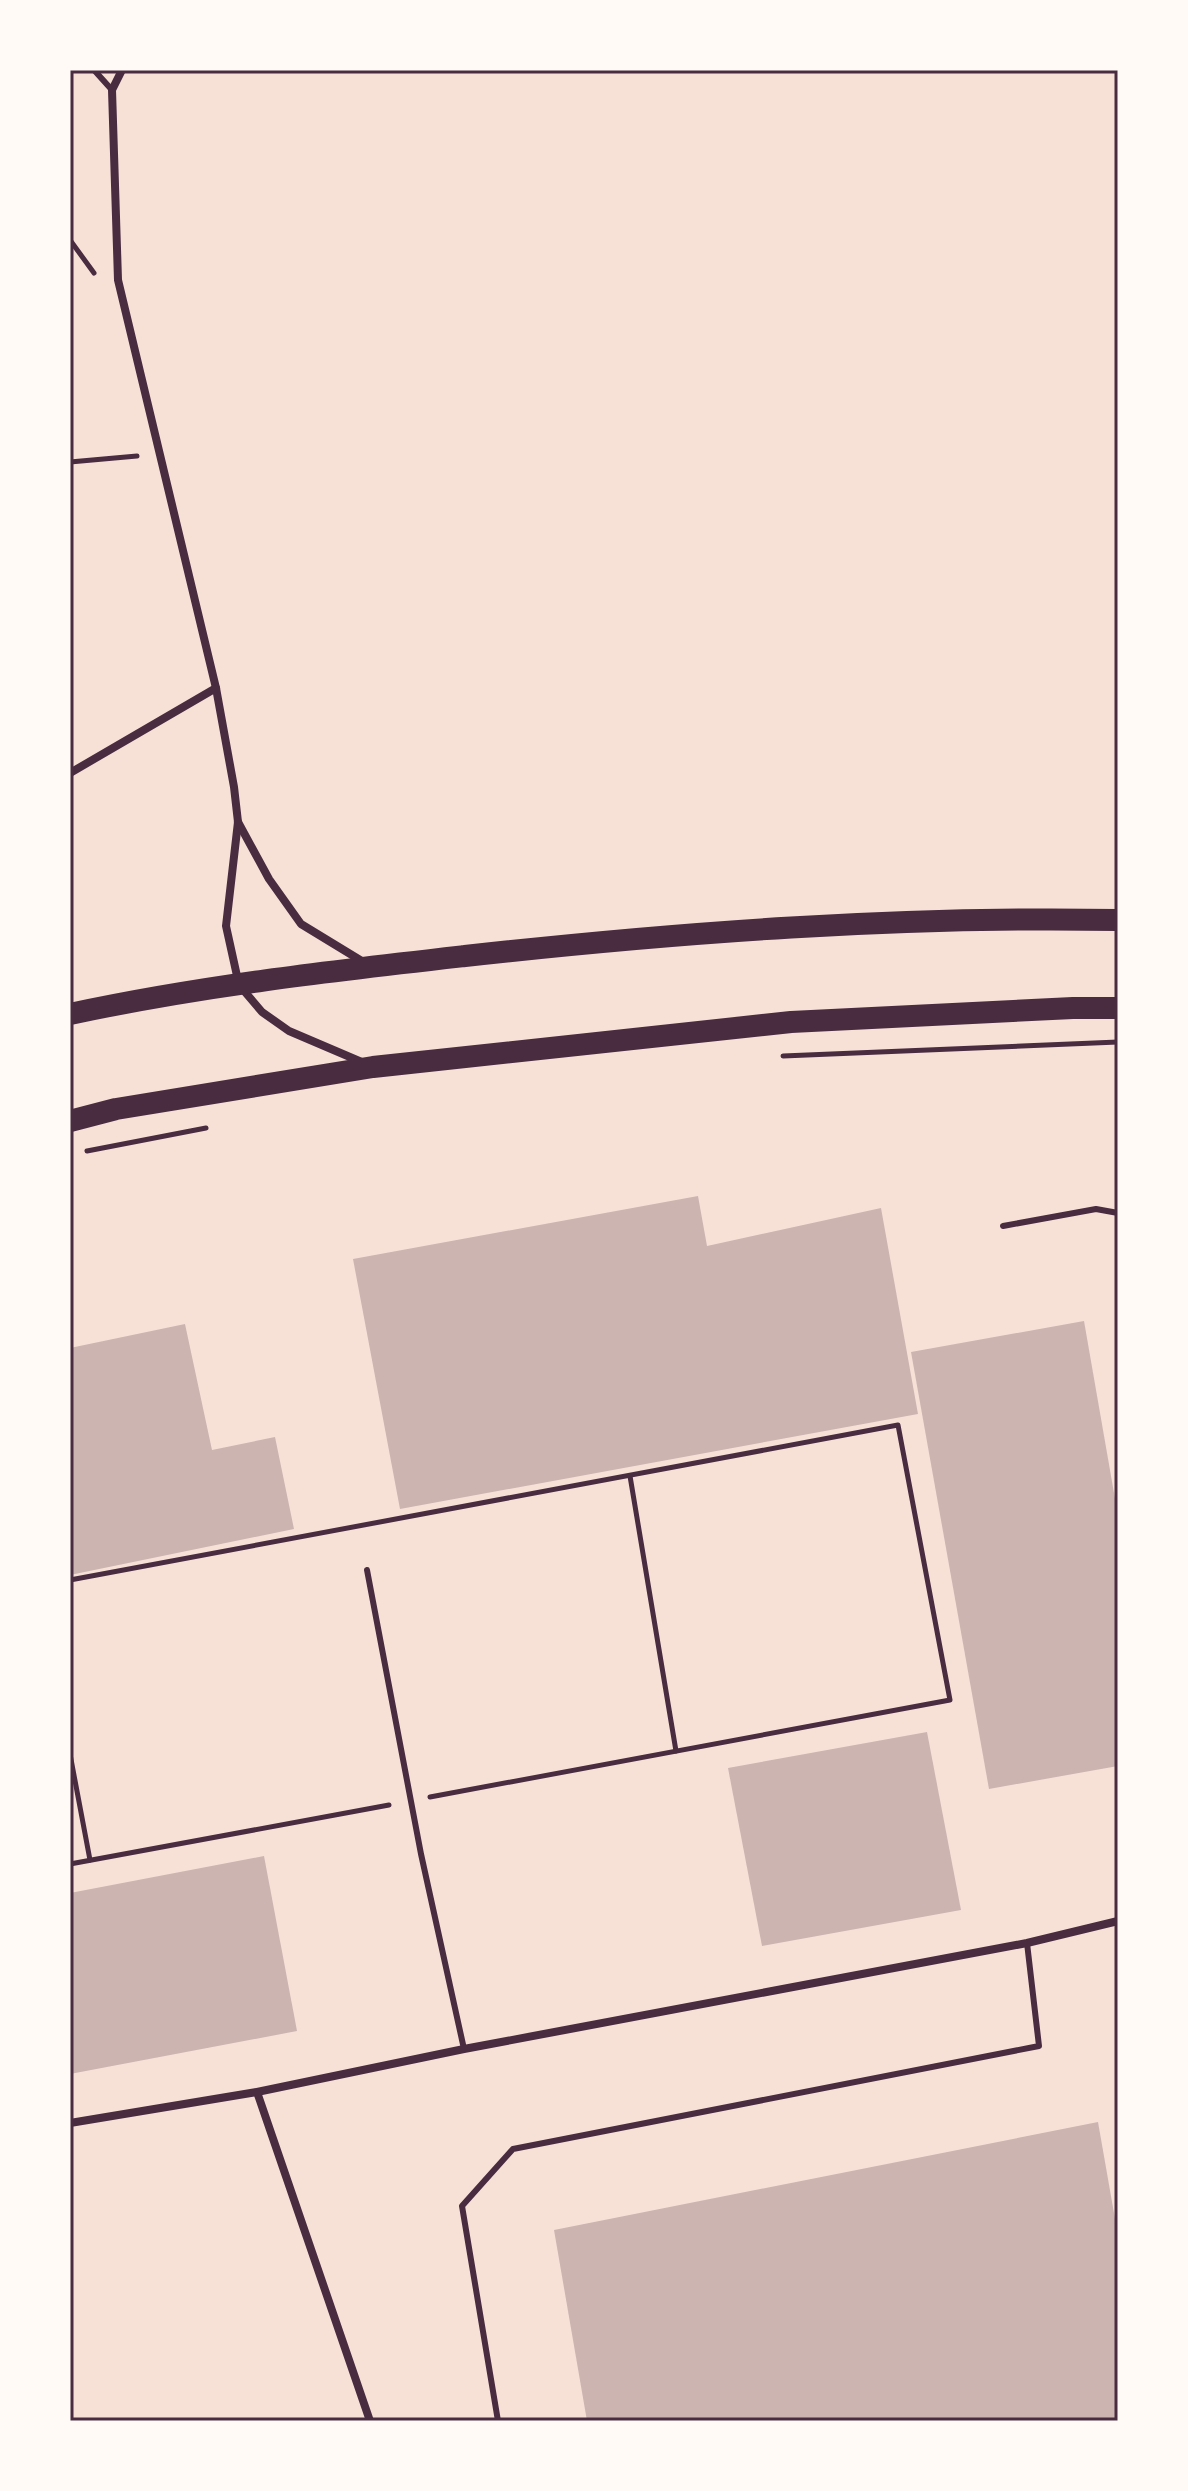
<svg xmlns="http://www.w3.org/2000/svg" width="1188" height="2491" font-family="Mulish,sans-serif">
  <rect width="100%" height="100%" fill="#f7e1d7"/>
  <g fill="#ccb4b1">
    <polygon points="698,1196 707,1246 881,1208 918,1414 400,1509 353,1259"/>
    <polygon points="1084,1321 1118,1516 1118,1766 989,1789 911,1352"/>
    <polygon points="185,1324 212,1450 275,1437 294,1529 70,1575 70,1348"/>
    <polygon points="927,1732 961,1910 762,1946 728,1768"/>
    <polygon points="264,1856 297,2031 70,2074 70,1893"/>
    <polygon points="1098,2122 1118,2236 1118,2421 587,2421 554,2230"/>
  </g>
  <g fill="none" stroke-linecap="round" stroke-linejoin="round">
    <g stroke="#4a2c40" stroke-width="5">
      <polyline points="70,240 94,273"/>
      <polyline points="70,462 137,456"/>
      <polyline points="783,1056 1118,1042"/>
      <polyline points="87,1151 206,1128"/>
      <polyline points="630,1476 676,1751"/>
      <polyline points="70,1580 898,1425 950,1700 430,1797"/>
      <polyline points="70,1754 90,1860"/>
      <polyline points="70,1864 389,1805"/>
    </g>
    <g stroke="#4a2c40" stroke-width="6">
      <polyline points="94,70 112,90"/>
      <polyline points="1003,1226 1096,1209 1118,1213"/>
      <polyline points="367,1570 421,1854 464,2049"/>
      <polyline points="498,2421 462,2206 513,2149 1039,2046 1027,1943"/>
    </g>
    <g stroke="#4a2c40" stroke-width="8">
      <polyline points="122,70 112,90 118,280 216,688 234,787 238,822 226,926 239,985 262,1012 289,1031 364,1063"/>
      <polyline points="70,773 216,688"/>
      <polyline points="238,822 269,879 301,924 365,963"/>
      <polyline points="257,2092 370,2421"/>
      <polyline points="70,2123 257,2092 464,2049 1027,1943 1118,1921"/>
    </g>
    <g stroke="#4a2c40" stroke-width="22">
      <path d="M70,1014C200,986 333,971 465,956C682,932 900,916 1118,920"/>
      <polyline points="70,1121 116,1109 373,1067 791,1022 1073,1008 1118,1008"/>
    </g>
  </g>
  <rect width="1188" height="2491" fill="none" stroke="#fffaf5" stroke-width="144"/>
  <rect x="72" y="72" width="1044" height="2347" fill="none" stroke="#4a2c40" stroke-width="3"/>
</svg>
